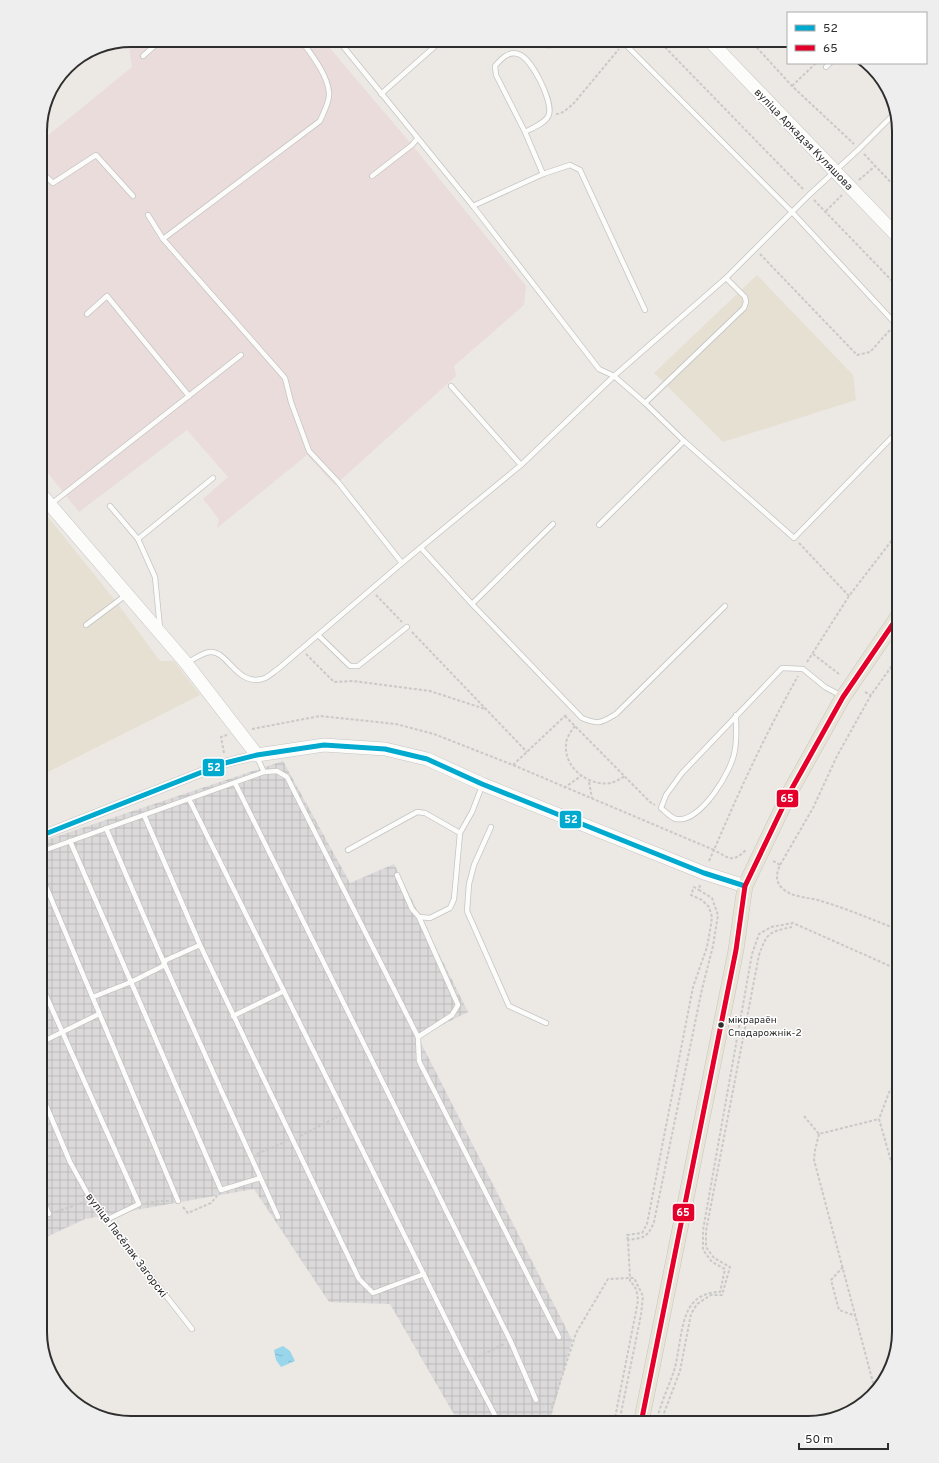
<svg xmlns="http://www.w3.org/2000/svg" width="939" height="1463" font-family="Overpass,sans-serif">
  <defs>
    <pattern id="industrial-grid" width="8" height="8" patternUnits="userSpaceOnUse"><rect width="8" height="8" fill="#dcd9db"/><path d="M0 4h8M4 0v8" fill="none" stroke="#bdbbbc"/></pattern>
    <pattern id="water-ripples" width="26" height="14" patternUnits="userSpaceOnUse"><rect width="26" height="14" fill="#99d6ec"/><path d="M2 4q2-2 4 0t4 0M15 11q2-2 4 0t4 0" fill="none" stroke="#84b8cb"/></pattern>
  </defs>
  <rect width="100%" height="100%" fill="#ece8e4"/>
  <polygon fill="url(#industrial-grid)" points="283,761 350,883 394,864 468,1012 418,1037 572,1340 550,1421 546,1423 459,1423 390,1304 329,1302 254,1189 85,1219 40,1240 40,842"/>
  <g fill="#e6e0d3">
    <polygon points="757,275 853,375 856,400 723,442 654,373"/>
    <polygon points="40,507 117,603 160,661 174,661 200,695 40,776"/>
  </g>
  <polygon fill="#e9dcdb" points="132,40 323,40 412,145 526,286 524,305 454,366 456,376 335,485 307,455 217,528 219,519 203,499 228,477 187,430 79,512 40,463 40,142 132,67 128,41"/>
  <polygon fill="url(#water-ripples)" points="283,1346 290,1351 295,1361 281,1367 276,1360 274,1350"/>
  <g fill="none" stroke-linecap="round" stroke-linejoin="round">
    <g stroke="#c5c4c5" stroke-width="6">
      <g id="lane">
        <polyline points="338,40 473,206 599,369 614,376 645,403 684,441 794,538 899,430"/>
        <path d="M525,40C539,46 557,48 570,40"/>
        <polyline points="624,43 792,212 893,321 899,327"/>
        <polyline points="143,56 161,40"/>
        <polyline points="826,67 830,63"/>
        <polyline points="381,94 442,40"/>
        <polyline points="40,171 53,183 96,155 133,196"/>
        <polyline points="543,174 570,165 580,170 645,310"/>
        <polyline points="372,176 412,145 417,139"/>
        <path d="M473,206L543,174L525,132L496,75L495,66C501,59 508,51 518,54C531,57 553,101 549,114C547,123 532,128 525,132"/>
        <polyline points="148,215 163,239 285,378 291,402 309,451 338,482 402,563"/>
        <path d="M163,239L320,121C323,113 330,102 329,93C328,75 311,54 301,40"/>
        <polyline points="87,314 107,296 189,396"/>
        <polyline points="451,386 521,465"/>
        <polyline points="645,403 744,308 746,302 745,297 726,278"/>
        <polyline points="51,504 241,355"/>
        <polyline points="110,506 138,539 155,577 160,628"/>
        <polyline points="599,525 684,441"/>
        <polyline points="138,539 213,478"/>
        <path d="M421,548L472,604L582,718C599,725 601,723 616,714L725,606"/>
        <polyline points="472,604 553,524"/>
        <polyline points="86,625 126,595"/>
        <polyline points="318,635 350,666 358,666 407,627"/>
        <path d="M187,663C194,659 202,653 210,652C227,650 237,686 262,679C268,678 273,672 278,669L402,563L521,465L614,376L726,278L809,195L859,149L895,113"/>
        <path d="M736,715C736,726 737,738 735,749C733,770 700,824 676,819C671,818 665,811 661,808L666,795L682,773L782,668L803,669L825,687L840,695"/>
        <polyline points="264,772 277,771 287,777 418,1037 419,1061 559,1337"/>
        <polyline points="235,783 510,1340 536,1400"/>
        <polyline points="189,799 467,1362 499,1423"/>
        <polyline points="144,815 200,945 359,1279 373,1293 424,1274"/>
        <polyline points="491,827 474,865 469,884 467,911 509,1006 546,1023"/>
        <polyline points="106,828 164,963 278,1217"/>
        <polyline points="70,841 221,1190 260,1178"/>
        <polyline points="348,850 417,812 425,813 460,833"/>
        <polyline points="40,852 264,772 257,757"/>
        <polyline points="40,872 178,1201"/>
        <polyline points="397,875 412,909 419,917 430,918 450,908 454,899 460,833 472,812 482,786"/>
        <polyline points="40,982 139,1204 106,1220"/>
        <polyline points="93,997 131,982 163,966 166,960 200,945"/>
        <polyline points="233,1016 284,991"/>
        <polyline points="418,1037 452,1015 458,1005 419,917"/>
        <polyline points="40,1043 99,1014"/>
        <polyline points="40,1091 70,1162 91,1200 192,1329"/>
        <polyline points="40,1193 49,1214"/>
      </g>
    </g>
    <g stroke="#c5c4c5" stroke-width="10">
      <polyline id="street" points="40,836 225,763 257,755"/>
    </g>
    <g stroke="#c5c4c5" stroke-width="14">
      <g id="secondary">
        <polyline points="709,40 899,238"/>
        <polyline points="40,493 186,663 257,755 324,745 385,749 427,759 482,784 704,873 745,886"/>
      </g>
    </g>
    <g stroke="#c6c5c4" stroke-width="16">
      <polyline id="primary" points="641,1423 736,950 745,886 791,790 843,697 899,615"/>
    </g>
    <g stroke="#c9c9c8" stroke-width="2" stroke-dasharray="3 2" stroke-linecap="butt">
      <polyline points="658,40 804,190"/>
      <polyline points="750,40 792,86 854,144"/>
      <polyline points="792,86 816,63"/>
      <path d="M556,114C563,114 569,107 574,103L619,49"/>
      <polyline points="864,154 899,191"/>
      <polyline points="859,180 875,166"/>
      <polyline points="814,200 899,288"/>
      <polyline points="826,211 842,195"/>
      <polyline points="760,254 857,355 870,352 890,330"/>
      <polyline points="799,543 849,596"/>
      <polyline points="376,595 402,622"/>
      <polyline points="412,632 527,752"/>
      <polyline points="306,654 334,682 353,681 430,691 485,709"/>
      <polyline points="813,654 839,674"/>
      <polyline points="807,662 849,596 899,531"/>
      <polyline points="865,692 871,695"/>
      <polyline points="565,716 650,802 655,805"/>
      <path d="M575,726C572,730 569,734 567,739C560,765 587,787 611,783C615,782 620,779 625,776"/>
      <path d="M252,729L320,716L396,724L434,734L513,765L714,850C739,791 766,733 798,676"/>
      <polyline points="224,753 221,737 227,735"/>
      <polyline points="513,765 566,715"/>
      <polyline points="589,782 592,798"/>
      <polyline points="564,788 581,776"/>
      <path d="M709,861L714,850C730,859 733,863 747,849"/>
      <polyline points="773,861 780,865"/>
      <path d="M899,930C873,920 848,909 821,901C809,897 793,898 783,889C775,882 776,874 780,865L813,808L837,756L871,695L899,656"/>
      <polyline points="804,1116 819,1134 879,1119"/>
      <polyline points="819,1134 815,1150 814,1160 875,1390"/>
      <polyline points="300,1136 337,1117"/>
      <polyline points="257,1154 285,1142"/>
      <polyline points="899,1189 879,1119 890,1090 899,1083"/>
      <polyline points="146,1203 160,1201 170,1201"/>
      <polyline points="183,1207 188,1213 211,1203 217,1196"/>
      <polyline points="56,1212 84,1202"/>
      <polyline points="628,1240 627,1235 642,1233 647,1224 693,987 707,947 711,925 712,917 709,907 702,900 691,895 694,887 699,890"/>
      <polyline points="843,1267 831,1280 839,1310 856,1316"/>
      <polyline points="474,1359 504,1344"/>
      <path d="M547,1423L576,1333L608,1279L630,1278V1282C637,1286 637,1294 638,1301L614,1423"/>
      <path d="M619,1423L641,1315L643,1296L634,1278H630L628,1240C644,1238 648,1237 654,1222L702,989L713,946L718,915L712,898L699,890L700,885"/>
      <path d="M656,1423C660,1405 668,1388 674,1371C680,1352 680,1317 693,1303C700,1295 710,1292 720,1292L725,1269L712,1262L703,1250V1230L752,954L759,934L771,927L793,923L899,970"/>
      <path d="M662,1423L664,1413L680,1371L691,1314L697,1304L711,1295H722L730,1267L714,1258L706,1247V1231L759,955C767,933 768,932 792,927"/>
    </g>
    <use href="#lane" stroke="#fcfcfb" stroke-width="4.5"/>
    <use href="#street" stroke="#fcfcfb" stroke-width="9"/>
    <use href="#secondary" stroke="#fcfcfb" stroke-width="13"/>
    <use href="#primary" stroke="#e8e4d6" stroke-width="15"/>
    <g stroke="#fff" stroke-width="8">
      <polyline id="bus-1" points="40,836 225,763 257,755 324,745 385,749 427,759 482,784 704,873 745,886"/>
    </g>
    <g stroke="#fff" stroke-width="8">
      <polyline id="bus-2" points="641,1423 736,950 745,886 791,790 843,697 899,615"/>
    </g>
    <use href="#bus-1" stroke="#00a9ce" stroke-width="5"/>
    <use href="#bus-2" stroke="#e4002b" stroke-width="5"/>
  </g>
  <circle fill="#2e2e2e" stroke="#fff" stroke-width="1.5" cx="721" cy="1025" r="3.5"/>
  <g text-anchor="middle" stroke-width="3" stroke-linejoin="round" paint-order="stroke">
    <g font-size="10" fill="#2e2e2e" stroke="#fff" text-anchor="start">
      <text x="728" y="1023">мікрараён<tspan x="728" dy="13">Спадарожнік-2</tspan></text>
    </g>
    <g font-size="11" fill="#2e2e2e" stroke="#fff">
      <text transform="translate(804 139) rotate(46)" y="4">вуліца Аркадзя Куляшова</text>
      <text transform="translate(127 1245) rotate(53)" y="4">вуліца Пасёлак Загорскі</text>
    </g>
  </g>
  <path d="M0 0H939V1463H0ZM131 47H808A84 84 0 0 1 892 131V1332A84 84 0 0 1 808 1416H131A84 84 0 0 1 47 1332V131A84 84 0 0 1 131 47Z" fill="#eee" fill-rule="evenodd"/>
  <path fill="none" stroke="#2e2e2e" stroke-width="2" d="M131 47H808A84 84 0 0 1 892 131V1332A84 84 0 0 1 808 1416H131A84 84 0 0 1 47 1332V131A84 84 0 0 1 131 47Z"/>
  <g stroke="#fff" stroke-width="1.5">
    <rect x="202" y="758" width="23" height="19" rx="4" fill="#00a9ce"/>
    <rect x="776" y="789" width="23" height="19" rx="4" fill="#e4002b"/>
    <rect x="559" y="810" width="23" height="19" rx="4" fill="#00a9ce"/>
    <rect x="672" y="1203" width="23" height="19" rx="4" fill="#e4002b"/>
  </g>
  <g font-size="11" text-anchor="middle" font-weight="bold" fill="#fff">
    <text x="214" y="771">52</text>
    <text x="787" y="802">65</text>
    <text x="571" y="823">52</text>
    <text x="683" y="1216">65</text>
  </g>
  <rect x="787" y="12" width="140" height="52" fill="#ffffff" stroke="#ababab"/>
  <rect x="795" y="25" width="20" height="6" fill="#00a9ce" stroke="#ababab"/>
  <text x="823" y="32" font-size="12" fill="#2e2e2e">52</text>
  <rect x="795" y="45" width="20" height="6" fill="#e4002b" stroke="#ababab"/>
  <text x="823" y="52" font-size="12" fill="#2e2e2e">65</text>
  <path d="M799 1443v6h89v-6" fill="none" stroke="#2e2e2e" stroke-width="2"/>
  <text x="805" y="1443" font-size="12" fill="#2e2e2e" stroke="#ffffff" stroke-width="3" paint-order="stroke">50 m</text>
</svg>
